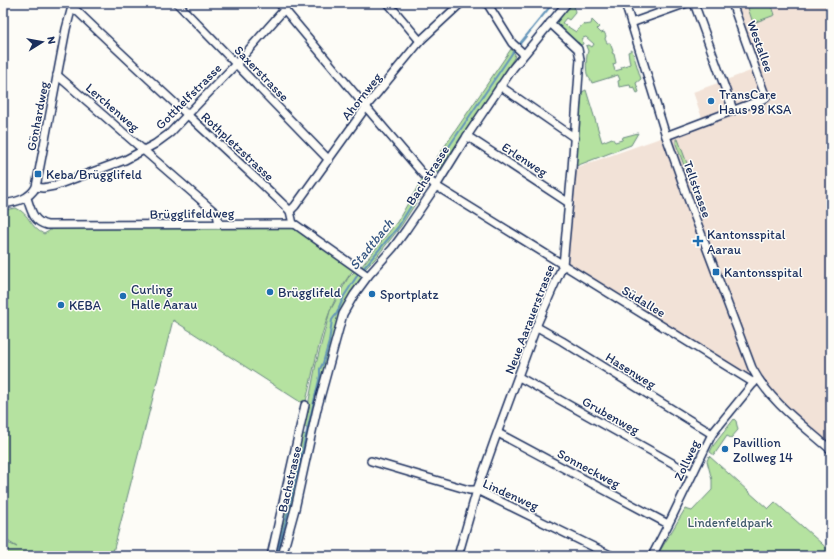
<svg xmlns="http://www.w3.org/2000/svg" width="834" height="559" font-family="Itim,sans-serif">
  <rect width="100%" height="100%" fill="#fdfcf7"/>
  <filter id="ink" filterUnits="userSpaceOnUse"><feTurbulence type="fractalNoise" baseFrequency=".025" numOctaves="2"/><feDisplacementMap in="SourceGraphic" scale="8" xChannelSelector="R" yChannelSelector="G"/><feConvolveMatrix kernelMatrix="1 2 1 2 8 2 1 2 1" color-interpolation-filters="sRGB"/></filter>
  <g filter="url(#ink)">
    <polygon fill="#f2e2d7" points="732,3 831,3 831,450 771,396 740,374 563,265 572,169 666,136 703,121 693,92 756,69"/>
    <g fill="#b5e2a0" stroke="#68887f">
      <path d="M571,3H574L575,13L569,20L566,18L562,23L576,32L583,24L584,25L591,24L592,20L599,27L597,29L601,33L604,32L606,36L605,39L607,43H610L613,51L612,53L614,54L616,63L613,64L615,71L622,69L621,67L630,64L628,52L632,50L641,79L636,83L639,92L637,93L634,87L631,88L630,85L619,87L618,81L620,80L618,75L592,83C591,79 588,78 587,74C586,69 586,56 588,51L586,46L589,45L592,47L594,44L586,37L583,38L582,40L583,44L581,45L578,42L575,44L557,26L556,21Z"/>
      <polygon points="763,3 771,3 775,15 753,23 748,8"/>
      <polygon points="511,49 515,54 514,58 438,172 435,173 401,226 375,259 364,270 361,267 397,222 421,181"/>
      <polygon points="586,90 602,142 612,138 615,142 622,140 623,137 638,133 631,145 576,166 581,95 582,92"/>
      <polygon points="676,139 678,139 698,193 697,196 696,197 676,144"/>
      <path d="M16,208C31,215 29,227 44,234L57,226L293,224L355,268C323,306 317,358 305,405L173,320L112,556H3V541L17,547L3,538V210Z"/>
      <polygon points="355,271 362,276 362,279 351,295 311,429 309,430 304,426 316,364 330,311 348,278"/>
      <polygon points="734,419 736,421 738,430 731,438 727,436 714,455 710,452 713,446"/>
      <polygon points="304,434 309,438 280,556 274,556 301,435"/>
      <polygon points="709,456 768,509 775,502 831,552 831,556 657,556 685,509 692,511 712,490 712,480 707,461"/>
    </g>
    <g fill="none" stroke-linecap="round" stroke-linejoin="round">
      <g stroke="#6494b9" stroke-width="2">
        <polyline points="518,46 553,3"/>
        <polyline points="429,176 515,49"/>
        <polyline points="276,556 285,524 320,376 320,369 323,363 329,342 332,320 337,313 344,296 357,276 398,227 427,180"/>
      </g>
      <g stroke="#1b2f5e" stroke-width="10">
        <g id="street">
          <polyline points="177,3 329,160"/>
          <polyline points="279,3 366,107 423,174 436,186 754,383"/>
          <polyline points="388,3 420,41"/>
          <polyline points="487,3 512,43 524,54"/>
          <path d="M625,3L666,136L690,204L752,368C770,402 803,425 831,450"/>
          <polyline points="694,3 733,110"/>
          <path d="M72,9L77,11C145,77 216,140 284,205L290,211L293,224"/>
          <polyline points="631,23 687,3"/>
          <polyline points="57,75 217,214 219,224"/>
          <polyline points="500,86 575,138"/>
          <polyline points="467,136 569,203"/>
          <polyline points="666,136 766,98 732,3"/>
          <polyline points="36,187 43,188 54,186 125,160 155,144 170,133 236,64 290,3"/>
          <path d="M27,198C31,210 33,222 47,225L293,224L296,225L368,276"/>
          <path d="M3,204C17,202 29,199 36,187L66,29L73,3"/>
          <polyline points="290,211 295,206 369,103 420,41 461,3"/>
          <polyline points="537,327 562,341 712,434"/>
          <polyline points="519,377 692,474"/>
          <polyline points="498,433 668,524"/>
          <polyline points="371,461 469,490 477,490 612,556"/>
          <polyline points="271,556 305,405"/>
          <polyline points="282,556 295,509 317,409 343,314 354,295 368,276 393,248 406,230 436,186 467,136 513,68 567,3"/>
          <polyline points="458,556 477,490 495,439 538,322 563,265 572,169 580,59 578,49 550,23"/>
          <polyline points="652,556 672,517 712,434 756,380"/>
        </g>
      </g>
      <use href="#street" stroke="#fdfcf7" stroke-width="7"/>
    </g>
  </g>
  <g fill="#1f6fb2" stroke="#fdfcf7" stroke-width="1.5">
    <circle cx="711" cy="101" r="4"/>
    <rect x="34" y="170" width="8" height="8" rx="2"/>
    <path d="M696 235h4v4h4v4h-4v4h-4v-4h-4v-4h4z"/>
    <rect x="712" y="268" width="8" height="8" rx="2"/>
    <circle cx="270" cy="292" r="4"/>
    <circle cx="372" cy="294" r="4"/>
    <circle cx="123" cy="296" r="4"/>
    <circle cx="61" cy="305" r="4"/>
    <circle cx="725" cy="449" r="4"/>
  </g>
  <g text-anchor="middle" stroke-width="3" stroke-linejoin="round" paint-order="stroke">
    <g font-size="13" fill="#1b2f5e" stroke="#fdfcf7">
      <text transform="translate(761 46) rotate(70)" y="5">Westallee</text>
      <text transform="translate(262 73) rotate(46)" y="5">Saxerstrasse</text>
      <text transform="translate(188 96) rotate(-45)" y="5">Gotthelfstrasse</text>
      <text transform="translate(361 96) rotate(-52)" y="5">Ahornweg</text>
      <text transform="translate(113 107) rotate(41)" y="5">Lerchenweg</text>
      <text transform="translate(37 116) rotate(-79)" y="5">Gönhardweg</text>
      <text transform="translate(238 146) rotate(43)" y="5">Rothpletzstrasse</text>
      <text transform="translate(525 159) rotate(33)" y="5">Erlenweg</text>
      <text transform="translate(427 175) rotate(-57)" y="5">Bachstrasse</text>
      <text transform="translate(698 189) rotate(70)" y="5">Tellstrasse</text>
      <text transform="translate(192 213) rotate(-1)" y="5">Brügglifeldweg</text>
      <text transform="translate(644 301) rotate(31)" y="5">Südallee</text>
      <text transform="translate(529 319) rotate(-69)" y="5">Neue Aarauerstrasse</text>
      <text transform="translate(631 370) rotate(32)" y="5">Hasenweg</text>
      <text transform="translate(611 415) rotate(29)" y="5">Grubenweg</text>
      <text transform="translate(686 460) rotate(-65)" y="5">Zollweg</text>
      <text transform="translate(589 468) rotate(28)" y="5">Sonneckweg</text>
      <text transform="translate(289 479) rotate(-77)" y="5">Bachstrasse</text>
      <text transform="translate(511 494) rotate(24)" y="5">Lindenweg</text>
    </g>
    <g font-size="13" fill="#1b2f5e" stroke="#fdfcf7" text-anchor="start">
      <text x="719" y="99">TransCare<tspan x="719" dy="15">Haus 98 KSA</tspan></text>
      <text x="46" y="179">Keba/Brügglifeld</text>
      <text x="707" y="239">Kantonsspital<tspan x="707" dy="15">Aarau</tspan></text>
      <text x="724" y="277">Kantonsspital</text>
      <text x="131" y="294">Curling<tspan x="131" dy="15">Halle Aarau</tspan></text>
      <text x="278" y="297">Brügglifeld</text>
      <text x="380" y="299">Sportplatz</text>
      <text x="69" y="310">KEBA</text>
      <text x="733" y="447">Pavillion<tspan x="733" dy="15">Zollweg 14</tspan></text>
    </g>
    <g font-size="13" fill="#425c6e" stroke="#fdfcf7">
      <text x="730" y="527">Lindenfeldpark</text>
    </g>
    <g font-size="14" font-style="italic" fill="#395984" stroke="#fdfcf7">
      <text transform="translate(371 244) rotate(-51)" y="5">Stadtbach</text>
    </g>
  </g>
  <rect width="834" height="559" fill="none" stroke="#fdfcf7" stroke-width="16"/>
  <rect x="8" y="8" width="818" height="543" fill="none" stroke="#1b2f5e" stroke-width="1.5" filter="url(#ink)"/>
  <g transform="translate(42 42) rotate(79)" stroke="#fdfcf7" stroke-width="3" paint-order="stroke">
  <path d="M0-3L7 15L0 10L-7 15Z" fill="#1b2f5e"/>
  <text y="-6" font-size="11" font-weight="bold" text-anchor="middle" fill="#1b2f5e">N</text>
  </g>
</svg>
